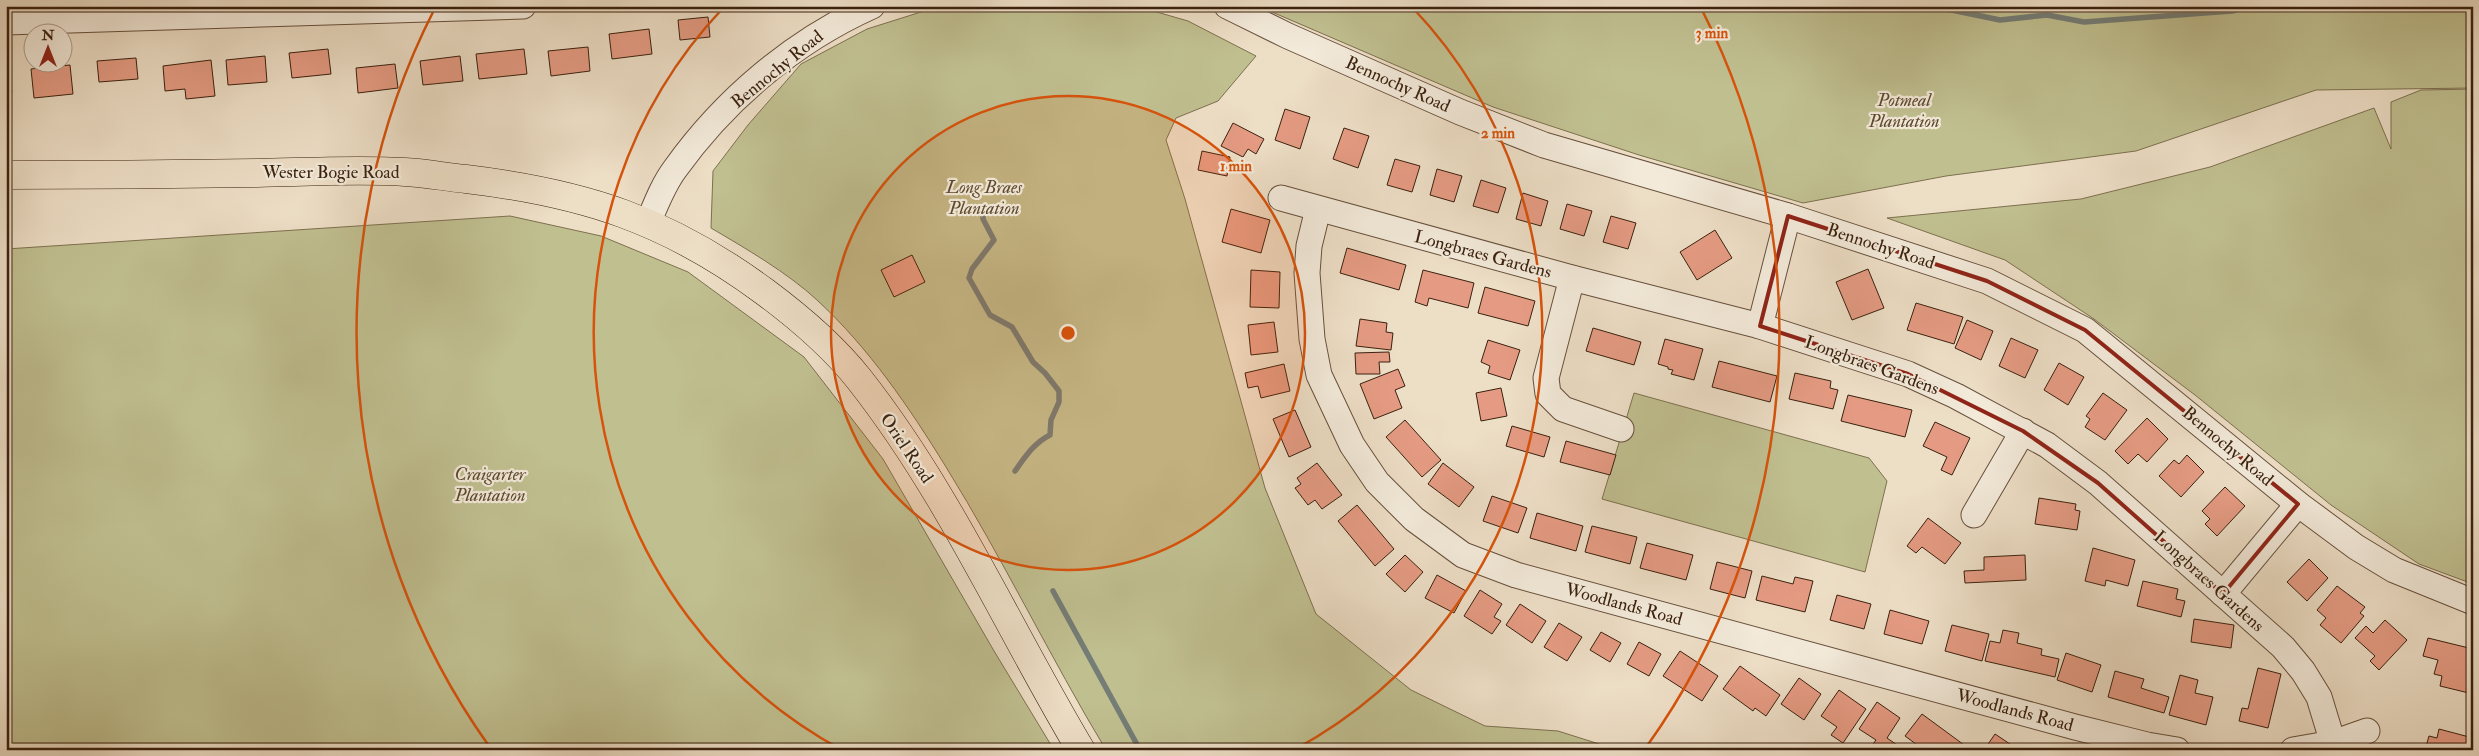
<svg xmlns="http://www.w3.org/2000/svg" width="2479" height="756" font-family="'IM FELL Double Pica',serif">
  <rect width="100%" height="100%" fill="#eddec6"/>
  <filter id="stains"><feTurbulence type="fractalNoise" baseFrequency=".004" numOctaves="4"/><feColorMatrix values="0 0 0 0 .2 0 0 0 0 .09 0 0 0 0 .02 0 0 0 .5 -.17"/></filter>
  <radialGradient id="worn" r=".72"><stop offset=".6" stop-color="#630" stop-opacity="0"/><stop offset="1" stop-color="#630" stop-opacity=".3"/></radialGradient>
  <g fill="#c0bf90" stroke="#7d704f">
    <path d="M940,6H1136L1188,21L1256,56L1218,101L1176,118L1166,140L1185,199L1265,488L1316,614L1411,690L1485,726L1558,731L1618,750H1106C1050,657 1003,559 946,467C909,407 869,348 817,300C788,273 745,248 711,228L713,171L748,125L801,64L867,29Z"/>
    <polygon points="1258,6 2473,6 2473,88 2316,90 2136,151 1946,176 1803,203 1639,155 1493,107"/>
    <polygon points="2473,89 2473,584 2419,564 2331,505 2195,395 2094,319 2005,260 1887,218 2081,199 2210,167 2374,108 2391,149 2391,102 2421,90"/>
    <polygon points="510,216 601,236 688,272 804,357 883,459 994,651 1054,750 6,750 6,249"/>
    <polygon points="1634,393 1869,458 1887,481 1865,572 1602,499"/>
  </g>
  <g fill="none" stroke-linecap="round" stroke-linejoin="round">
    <g stroke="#747d76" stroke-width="5.5">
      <polyline points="1932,6 2000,20 2047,15 2084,22 2232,11 2250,6"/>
      <path d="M983,209V219L994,240L972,269L969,278L990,315L1012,327L1033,362L1045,373L1059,391V402L1051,420L1050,435C1034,443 1025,457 1015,471"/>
      <polyline points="1053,591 1140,750"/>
    </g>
  </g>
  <g fill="#e59b83" stroke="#3a210e">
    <polygon points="708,17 710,37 680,40 678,20"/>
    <polygon points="649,29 652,54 612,59 609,34"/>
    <polygon points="588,47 590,71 551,76 548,51"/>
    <polygon points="328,49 331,74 292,78 289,53"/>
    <polygon points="524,49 527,74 479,79 476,54"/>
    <polygon points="265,56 267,82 228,85 226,60"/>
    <polygon points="460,56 463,81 423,85 420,61"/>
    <polygon points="136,58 138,79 99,82 97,61"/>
    <polygon points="6,60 12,92 6,93"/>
    <polygon points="211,60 215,96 186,99 185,89 165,91 163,66"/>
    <polygon points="395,64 398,88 358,93 356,68"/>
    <polygon points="70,65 73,94 34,98 31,69"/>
    <polygon points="1285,109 1310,117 1300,149 1275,140"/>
    <polygon points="1233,123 1264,139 1256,154 1248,149 1243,157 1221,146"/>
    <polygon points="1344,128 1369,136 1358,168 1333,159"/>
    <polygon points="1202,151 1230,157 1227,176 1198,170"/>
    <polygon points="1395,159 1420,166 1412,192 1387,185"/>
    <polygon points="1437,169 1462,176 1454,202 1430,195"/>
    <polygon points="1481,180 1506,188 1498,213 1473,206"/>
    <polygon points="1523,193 1548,201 1541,226 1516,219"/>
    <polygon points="1567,204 1592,211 1584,236 1560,229"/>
    <polygon points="1231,209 1270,220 1261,253 1222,242"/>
    <polygon points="1611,216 1636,223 1628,249 1603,242"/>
    <polygon points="1715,230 1732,258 1697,280 1680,252"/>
    <polygon points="1347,248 1406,265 1399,290 1340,273"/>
    <polygon points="912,255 925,282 894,297 881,270"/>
    <polygon points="1868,269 1884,308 1852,320 1836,282"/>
    <polygon points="1251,270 1280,272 1279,308 1250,307"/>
    <polygon points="1423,270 1474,283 1468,308 1429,298 1427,306 1415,302"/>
    <polygon points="1485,287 1535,301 1528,326 1478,313"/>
    <polygon points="1916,303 1963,317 1954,344 1907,330"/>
    <polygon points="1360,319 1387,323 1386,332 1393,333 1391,350 1356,346"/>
    <polygon points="1967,320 1993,331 1981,360 1955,348"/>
    <polygon points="1274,322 1278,352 1251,355 1248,325"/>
    <polygon points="1593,328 1641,342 1634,365 1586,351"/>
    <polygon points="2011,338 2038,350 2025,378 1999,366"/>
    <polygon points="1665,339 1703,349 1694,380 1671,374 1673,370 1668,369 1668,367 1658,364"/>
    <polygon points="1488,340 1520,350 1510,380 1488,373 1490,366 1481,362"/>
    <polygon points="1389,352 1390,362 1379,362 1380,374 1356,374 1355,353"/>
    <polygon points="1719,361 1777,376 1770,402 1712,387"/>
    <polygon points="2059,363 2084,377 2068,405 2044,390"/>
    <polygon points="1284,364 1290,391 1261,398 1258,386 1248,388 1245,373"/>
    <polygon points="1398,369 1405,386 1395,390 1402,408 1374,419 1360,384"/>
    <polygon points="1795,373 1831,381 1830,388 1838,390 1833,409 1789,399"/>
    <polygon points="1501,388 1507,416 1481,421 1476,393"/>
    <polygon points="2103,393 2127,410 2105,440 2085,427 2090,419 2086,416"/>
    <polygon points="1848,395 1912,410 1905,437 1841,421"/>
    <polygon points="1295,410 1311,447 1289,457 1273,419"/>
    <polygon points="2147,418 2168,439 2147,462 2138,454 2128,464 2115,451"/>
    <polygon points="1405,420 1441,460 1422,477 1386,437"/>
    <polygon points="1935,422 1970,438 1952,475 1941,470 1947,457 1923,446"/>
    <polygon points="1512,426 1550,437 1544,457 1506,446"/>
    <polygon points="1566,441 1616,455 1610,475 1560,462"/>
    <polygon points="2187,455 2204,472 2181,497 2159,476 2174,460 2179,464"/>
    <polygon points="1317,463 1342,495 1322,509 1315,500 1308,505 1295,488 1301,484 1297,478"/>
    <polygon points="1443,463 1474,487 1459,507 1428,484"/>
    <polygon points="2225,487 2245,506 2217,536 2205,524 2210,519 2202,511"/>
    <polygon points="1492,496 1527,508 1518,533 1483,521"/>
    <polygon points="2039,498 2076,504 2075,510 2080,511 2077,530 2035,524"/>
    <polygon points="1357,505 1394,549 1375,566 1338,521"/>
    <polygon points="1537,513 1583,526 1576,551 1530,538"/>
    <polygon points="1928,518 1961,543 1945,564 1922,547 1916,553 1907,546"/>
    <polygon points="1592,526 1637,537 1630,564 1585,552"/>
    <polygon points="1647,543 1693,555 1686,580 1640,568"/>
    <polygon points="2093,548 2135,560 2128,586 2106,580 2105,586 2085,581"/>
    <polygon points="1405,555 1423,572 1405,592 1386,574"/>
    <polygon points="2025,555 2026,580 1965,583 1964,571 1984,570 1984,557"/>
    <polygon points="2309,559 2328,578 2307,601 2287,582"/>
    <polygon points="1717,562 1752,571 1745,598 1710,589"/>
    <polygon points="1437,575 1466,591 1454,613 1425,598"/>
    <polygon points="1762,576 1793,584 1795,577 1813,581 1805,612 1756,600"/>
    <polygon points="2143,581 2178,589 2176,599 2185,601 2181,617 2137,606"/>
    <polygon points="2337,586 2365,607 2360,613 2364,616 2341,643 2320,625 2326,618 2317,610"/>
    <polygon points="1480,590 1502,604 1494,617 1501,621 1492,634 1464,616"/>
    <polygon points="1837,595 1871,604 1864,629 1830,620"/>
    <polygon points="1520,604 1546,621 1532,643 1506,625"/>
    <polygon points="1890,610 1929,621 1922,644 1884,634"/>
    <polygon points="2194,619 2234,625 2231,648 2191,642"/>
    <polygon points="2385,620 2407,640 2379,670 2370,661 2375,656 2355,638 2366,626 2373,633"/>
    <polygon points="1559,623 1582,637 1567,661 1544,647"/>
    <polygon points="1952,625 1989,634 1982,661 1945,651"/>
    <polygon points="2003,630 2019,633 2017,643 2042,649 2041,655 2059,659 2055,677 1985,661 1990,641 2000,643"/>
    <polygon points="1601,632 1621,643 1610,662 1590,650"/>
    <polygon points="2428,638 2473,649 2473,694 2440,686 2442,676 2434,674 2438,660 2423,656"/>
    <polygon points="1639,642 1661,654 1649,676 1627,664"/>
    <polygon points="1680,651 1718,676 1702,701 1663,676"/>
    <polygon points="2066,653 2101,665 2092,692 2057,680"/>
    <polygon points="1740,666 1780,695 1766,716 1755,708 1753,711 1723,689"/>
    <polygon points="2258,668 2281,674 2268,728 2239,721 2242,708 2248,709"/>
    <polygon points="2115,671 2144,679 2141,688 2169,697 2164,713 2108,697"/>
    <polygon points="2180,675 2198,680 2195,693 2213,697 2206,725 2169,715"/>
    <polygon points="1799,678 1821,694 1804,720 1781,704"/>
    <polygon points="1839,690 1866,709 1843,743 1831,735 1837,727 1821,716"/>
    <polygon points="1877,702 1900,718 1887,738 1900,747 1898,750 1869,750 1876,740 1859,729"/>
    <polygon points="1922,714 1971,750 1924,750 1905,736"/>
    <polygon points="2439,729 2473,738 2470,750 2425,750 2429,736 2437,738"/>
    <polygon points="1995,734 2019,750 1984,750"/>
  </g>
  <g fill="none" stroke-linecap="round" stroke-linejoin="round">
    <g stroke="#67503c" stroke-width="27">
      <g id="minor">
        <polyline points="1227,6 1288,36 1460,112 1544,145 1788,216 1987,281 2085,330 2298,504 2356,547 2394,570 2473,602"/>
        <polyline points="6,22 523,6"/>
        <polyline points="1281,198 1572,278 1760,326 1908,374 1956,396 2047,445 2098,483 2283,647 2303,671 2319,697 2333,743"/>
        <polyline points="1318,209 1309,246 1307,273 1312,339 1319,375 1352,445 1377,482 1414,519 1463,555 1516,575 2075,727 2147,745 2177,750"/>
        <path d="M648,223C656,204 663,185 675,169C725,99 794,41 872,6"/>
        <polyline points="1572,278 1546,378 1548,394 1563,409 1621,429"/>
        <polyline points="1760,326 1788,216"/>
        <polyline points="1974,515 2023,431"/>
        <polyline points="2223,594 2298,504"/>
        <polyline points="2293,750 2333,743 2367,731"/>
      </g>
    </g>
    <g stroke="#3a210e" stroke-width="29">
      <path id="major" d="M6,175C90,175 173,174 257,173C306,172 356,169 405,172C425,173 446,177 466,179C584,193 668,220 765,292C800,318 832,345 859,379C949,493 1007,626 1081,750"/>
    </g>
    <use href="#minor" stroke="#f3eada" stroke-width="25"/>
    <use href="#major" stroke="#eddec6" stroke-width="28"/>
  </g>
  <path fill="none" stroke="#8f2418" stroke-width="4" stroke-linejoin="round" d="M1788,216L1987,281L2085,330L2298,504L2223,594L2098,483L2023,431L1908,374L1760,326Z"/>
  <circle cx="1068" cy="333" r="237" fill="#d7530c" fill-opacity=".12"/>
  <g fill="none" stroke="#d7530c" stroke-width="2.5">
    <circle cx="1068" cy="333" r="237"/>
    <path d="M842 750A474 474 0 0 1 724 7M1412 7A474 474 0 0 1 1294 750"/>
    <path d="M489 746A711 711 0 0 1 434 10M1702 10A711 711 0 0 1 1647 746"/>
  </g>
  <g text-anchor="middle" stroke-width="4.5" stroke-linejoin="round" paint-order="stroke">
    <g font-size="18" fill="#3a210e" stroke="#f3eada">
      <text transform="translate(777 69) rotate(-39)" y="6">Bennochy Road</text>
      <text transform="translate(1398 84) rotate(24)" y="6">Bennochy Road</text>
      <text x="331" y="178">Wester Bogie Road</text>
      <text transform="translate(1881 246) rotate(18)" y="6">Bennochy Road</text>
      <text transform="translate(1483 254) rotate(15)" y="6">Longbraes Gardens</text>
      <text transform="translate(1872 365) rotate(20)" y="6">Longbraes Gardens</text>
      <text transform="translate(2228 446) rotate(40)" y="6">Bennochy Road</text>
      <text transform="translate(907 448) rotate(56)" y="6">Oriel Road</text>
      <text transform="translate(2209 581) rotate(42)" y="6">Longbraes Gardens</text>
      <text transform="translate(1624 604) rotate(15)" y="6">Woodlands Road</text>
      <text transform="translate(2015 710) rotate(15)" y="6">Woodlands Road</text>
    </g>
    <g font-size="18" font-style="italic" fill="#5c482e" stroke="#f3eada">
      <text x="1904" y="106">Potmeal<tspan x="1904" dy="21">Plantation</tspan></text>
      <text x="984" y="193">Long Braes<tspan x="984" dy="21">Plantation</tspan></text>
      <text x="490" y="480">Craigarter<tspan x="490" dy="21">Plantation</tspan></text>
    </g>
  </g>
  <circle cx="1068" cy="333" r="8" fill="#d7530c" stroke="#f3eada" stroke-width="2.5"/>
  <g font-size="15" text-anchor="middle" font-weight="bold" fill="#d7530c" stroke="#f3eada" stroke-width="4.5" stroke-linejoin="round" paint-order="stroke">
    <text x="1712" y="38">3 min</text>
    <text x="1498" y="138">2 min</text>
    <text x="1236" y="171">1 min</text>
  </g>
  <rect width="2479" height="756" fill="none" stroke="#eddec6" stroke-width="25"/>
  <rect x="8" y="8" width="2464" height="741" fill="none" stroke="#3a210e" stroke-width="2.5"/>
  <rect x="12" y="12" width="2454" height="731" fill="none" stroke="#3a210e"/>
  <g transform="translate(48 48)"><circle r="24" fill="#f3eada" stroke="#a99a88"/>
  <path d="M0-4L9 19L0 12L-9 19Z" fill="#8f2418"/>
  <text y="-8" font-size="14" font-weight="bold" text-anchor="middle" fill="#3a210e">N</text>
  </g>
  <rect width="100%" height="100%" filter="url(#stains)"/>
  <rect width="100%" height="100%" fill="url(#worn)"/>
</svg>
